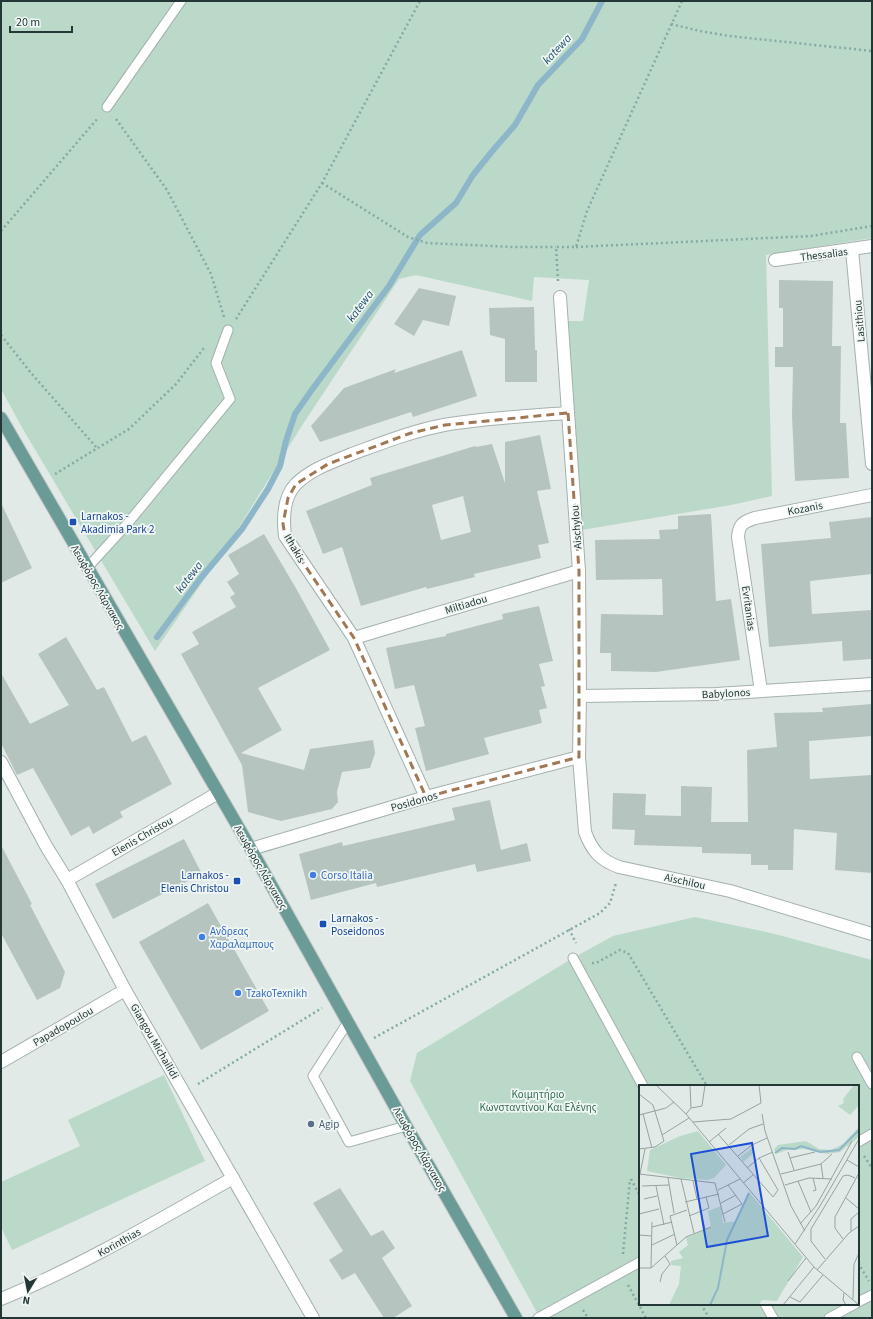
<svg xmlns="http://www.w3.org/2000/svg" width="873" height="1319" font-family="'Source Sans 3',sans-serif">
  <rect width="100%" height="100%" fill="#e1eae7"/>
  <g fill="#bbd9c8" fill-rule="evenodd">
    <polygon points="1,1 872,1 872,238 766,255 772,496 731,505 576,531 565,321 583,321 589,280 534,277 532,301 416,275 399,279 301,427 228,545 155,651 24,431 1,389"/>
    <path d="M695,917L771,933L872,960V1318H540L410,1081L417,1053L573,958L613,936ZM640,1086H858V1304H640Z"/>
    <polygon points="164,1075 205,1161 12,1250 1,1227 1,1182 80,1146 68,1120"/>
  </g>
  <g fill="none" stroke-linecap="round" stroke-linejoin="round">
    <polyline stroke="#8eb6c9" stroke-width="6" points="157,637 200,579 242,529 268,489 280,466 286,441 295,414 311,391 389,286 420,235 456,203 473,175 494,149 515,125 538,85 582,39 602,1"/>
  </g>
  <g fill="#b6c4c0" fill-rule="evenodd">
    <polygon points="779,280 833,281 832,346 841,346 840,423 846,423 849,478 795,481 792,415 793,367 775,367 775,347 783,347 783,308 779,308"/>
    <polygon points="419,288 456,296 449,326 423,320 414,336 394,324"/>
    <polygon points="534,307 535,350 537,350 537,382 505,382 505,339 490,335 489,308"/>
    <polygon points="462,350 477,396 413,417 411,412 320,442 311,426 344,388 396,369 394,373"/>
    <path d="M540,435L551,489L537,491L549,543L538,545L541,558L474,574L475,577L427,589L426,587L361,606L342,547L323,554L306,511L372,485L370,478L475,446L476,447L492,444L505,483V442ZM463,496L471,532L441,540L432,505Z"/>
    <polygon points="1,503 32,568 1,583"/>
    <polygon points="711,514 716,601 731,599 740,660 656,672 611,671 611,653 600,653 601,614 663,615 662,579 596,580 595,540 660,539 659,530 678,529 678,516"/>
    <polygon points="872,517 872,574 810,581 812,614 872,610 872,659 843,661 842,641 769,647 761,544 831,538 829,522"/>
    <polygon points="264,534 297,590 330,650 258,688 282,730 241,753 304,770 310,749 373,740 375,753 370,768 342,772 337,792 338,802 332,809 281,821 248,812 242,765 181,654 199,644 192,632 236,607 230,597 235,594 227,582 239,574 228,555"/>
    <polygon points="539,606 553,661 539,664 545,686 541,687 547,708 539,710 542,723 484,738 489,754 426,771 415,728 425,726 414,685 395,689 386,648 446,636 446,634 503,619 502,614"/>
    <polygon points="66,637 97,690 104,687 132,742 146,735 172,784 120,812 123,817 93,834 89,826 71,836 33,768 17,775 1,743 1,673 30,724 69,705 38,654"/>
    <polygon points="872,704 872,736 809,741 810,779 872,775 872,873 835,870 837,833 794,829 793,870 768,870 768,865 751,865 751,854 702,853 702,847 634,845 635,830 612,829 613,793 646,794 645,815 681,816 681,786 712,787 711,822 748,822 747,750 777,747 774,713 823,712 822,708"/>
    <polygon points="490,800 501,850 527,843 531,861 477,872 475,864 377,887 376,883 311,900 299,854 342,842 343,846 455,820 452,808"/>
    <polygon points="184,839 202,874 113,919 95,884"/>
    <polygon points="1,845 32,904 30,905 65,972 60,988 37,1000 1,933"/>
    <polygon points="208,903 269,1011 201,1050 139,942"/>
    <polygon points="340,1188 371,1236 383,1230 395,1248 382,1258 412,1306 393,1318 384,1318 355,1273 342,1280 329,1260 343,1251 313,1203"/>
  </g>
  <g fill="none" stroke-linecap="round" stroke-linejoin="round">
    <g stroke="#a4b1ae" stroke-width="11">
      <g id="service">
        <polyline points="107,107 181,1"/>
        <polyline points="87,568 128,523 230,399 216,363 228,330"/>
        <polyline points="573,958 643,1086"/>
        <polyline points="348,1022 313,1076 349,1142 406,1126"/>
        <polyline points="857,1057 872,1084"/>
        <polyline points="858,1142 872,1134"/>
        <polyline points="858,1302 872,1295"/>
        <polyline points="765,1304 773,1318"/>
        <polyline points="538,1318 640,1262"/>
        <polyline points="829,1318 855,1304"/>
      </g>
    </g>
    <g stroke="#a4b1ae" stroke-width="14">
      <g id="minor">
        <polyline points="852,250 872,464"/>
        <polyline points="775,260 872,246"/>
        <path d="M560,297L579,571L580,696L579,757L585,832C592,851 600,860 619,867L730,891L872,934"/>
        <polyline points="354,638 579,571"/>
        <path d="M761,691L738,537C739,524 743,522 755,518L872,495"/>
        <polyline points="580,696 716,694 872,684"/>
        <polyline points="1,762 46,846 67,880 125,990 313,1318"/>
        <path d="M426,797L354,638L285,536C283,519 283,497 296,484C311,469 333,462 352,454C382,443 412,431 444,425C484,418 527,416 568,413"/>
        <polyline points="251,849 426,797 579,757"/>
        <polyline points="67,880 218,793"/>
        <polyline points="1,1062 125,990"/>
        <path d="M1,1299C82,1266 157,1221 233,1178"/>
      </g>
    </g>
    <g stroke="#c1c7c7" stroke-width="14">
      <polyline id="primary" points="1,418 251,849 406,1126 516,1318"/>
    </g>
    <g stroke="#84aaa5" stroke-width="2.5" stroke-dasharray="2 3" stroke-linecap="butt">
      <polyline points="671,24 700,31 729,36 872,51"/>
      <polyline points="116,119 167,190 211,274 224,317"/>
      <polyline points="322,183 408,237 427,243 513,247 556,247"/>
      <polyline points="1,231 98,118"/>
      <polyline points="576,247 811,236 872,226"/>
      <polyline points="558,281 556,247 576,247 587,211 682,1"/>
      <polyline points="236,319 322,183 420,1"/>
      <polyline points="1,335 31,373 97,448"/>
      <polyline points="55,474 129,429 176,384 204,348"/>
      <polyline points="569,929 576,943"/>
      <polyline points="592,963 596,963 620,950 628,953 707,1086"/>
      <polyline points="374,1038 600,913 610,903 616,883"/>
      <polyline points="198,1084 322,1008"/>
      <polyline points="864,1156 872,1168"/>
      <polyline points="631,1179 640,1196"/>
      <polyline points="623,1254 630,1179"/>
      <polyline points="858,1263 869,1281"/>
      <polyline points="628,1285 646,1318"/>
      <polyline points="701,1304 709,1318"/>
      <polyline points="583,1310 588,1318"/>
    </g>
    <use href="#service" stroke="#fff" stroke-width="9"/>
    <use href="#minor" stroke="#fff" stroke-width="12"/>
    <use href="#primary" stroke="#6a9b96" stroke-width="12"/>
  </g>
  <path fill="none" stroke="#a07855" stroke-width="3" stroke-dasharray="8 5" stroke-linejoin="round" d="M568,413L579,571V757L426,797L354,638L285,536L283,524L288,498L296,484L328,464L411,433L445,425Z"/>
  <g fill="#1a4fb4" stroke="#f1f7f5" stroke-width="1.5">
    <rect x="69" y="518" width="8" height="8" rx="2"/>
    <rect x="233" y="877" width="8" height="8" rx="2"/>
    <rect x="319" y="920" width="8" height="8" rx="2"/>
  </g>
  <g fill="#3f7fe0" stroke="#f1f7f5" stroke-width="1.5">
    <circle cx="313" cy="875" r="4"/>
    <circle cx="202" cy="937" r="4"/>
    <circle cx="238" cy="993" r="4"/>
  </g>
  <circle fill="#5c6f8a" stroke="#f1f7f5" stroke-width="1.5" cx="311" cy="1124" r="4"/>
  <g text-anchor="middle" stroke-width="3.5" stroke-linejoin="round" paint-order="stroke">
    <g font-size="11" fill="#233836" stroke="#f1f7f5">
      <text transform="translate(824 254) rotate(-7)" y="4">Thessalias</text>
      <text transform="translate(859 321) rotate(-95)" y="4">Lasithiou</text>
      <text transform="translate(805 508) rotate(-11)" y="4">Kozanis</text>
      <text transform="translate(576 527) rotate(-94)" y="4">Aischylou</text>
      <text transform="translate(295 548) rotate(60)" y="4">Ithakis</text>
      <text transform="translate(98 587) rotate(60)" y="4">Λεωφόρος Λάρνακος</text>
      <text transform="translate(466 604) rotate(-17)" y="4">Miltiadou</text>
      <text transform="translate(749 608) rotate(82)" y="4">Evritanias</text>
      <text transform="translate(726 693) rotate(-3)" y="4">Babylonos</text>
      <text transform="translate(414 801) rotate(-16)" y="4">Posidonos</text>
      <text transform="translate(142 836) rotate(-30)" y="4">Elenis Christou</text>
      <text transform="translate(261 867) rotate(60)" y="4">Λεωφόρος Λάρνακος</text>
      <text transform="translate(685 881) rotate(12)" y="4">Aischilou</text>
      <text transform="translate(63 1026) rotate(-30)" y="4">Papadopoulou</text>
      <text transform="translate(155 1041) rotate(60)" y="4">Giangou Michailidi</text>
      <text transform="translate(420 1149) rotate(60)" y="4">Λεωφόρος Λάρνακος</text>
      <text transform="translate(119 1242) rotate(-29)" y="4">Korinthias</text>
    </g>
    <g font-size="11" fill="#164399" stroke="#f1f7f5" text-anchor="start">
      <text x="81" y="520">Larnakos -<tspan x="81" dy="13">Akadimia Park 2</tspan></text>
      <text x="229" y="879" text-anchor="end">Larnakos -<tspan x="229" dy="13">Elenis Christou</tspan></text>
      <text x="331" y="922">Larnakos -<tspan x="331" dy="13">Poseidonos</tspan></text>
    </g>
    <g font-size="11" fill="#366cbe" stroke="#f1f7f5" text-anchor="start">
      <text x="321" y="879">Corso Italia</text>
      <text x="210" y="935">Ανδρεας<tspan x="210" dy="13">Χαραλαμπους</tspan></text>
      <text x="246" y="997">TzakoTexnikh</text>
    </g>
    <g font-size="11" fill="#326b52" stroke="#f1f7f5">
      <text x="538" y="1098">Κοιμητήριο<tspan x="538" dy="13">Κωνσταντίνου Και Ελένης</tspan></text>
    </g>
    <g font-size="11" fill="#4e5e75" stroke="#f1f7f5" text-anchor="start">
      <text x="319" y="1128">Agip</text>
    </g>
    <g font-size="12" font-style="italic" fill="#24546d" stroke="#f1f7f5">
      <text transform="translate(557 49) rotate(-47)" y="4">katewa</text>
      <text transform="translate(360 306) rotate(-53)" y="4">katewa</text>
      <text transform="translate(189 577) rotate(-52)" y="4">katewa</text>
    </g>
  </g>
  <g transform="translate(639 1085)">
    <rect width="220" height="220" fill="#e1eae7"/>
    <path d="M215,0H220V20L211,30L199,21L205,18L204,14ZM220,42V52L201,67L188,69L165,64L148,65L137,69L135,64L139,60L167,56L180,64L192,65L204,59ZM59,46L87,80L75,93L69,95L41,93L8,86L11,65L41,51ZM113,63L116,67L104,77L101,72ZM110,107L164,172L139,214L138,216L123,215L120,220H30L40,199L42,181L32,180V176L44,173L40,167L49,160L47,153L72,142L69,126L82,121L84,138L98,136Z" fill="#bbd9c8"/>
    <path fill="none" stroke="#8eb6c9" stroke-width="2" d="M136,68L143,63L156,64L162,61L181,67L200,65L220,45M71,220L79,203L88,155L110,108"/>
    <path fill="none" stroke="#95a3a0" stroke-width="1" d="M17,0L47,29L175,182L220,220M0,9L14,20L25,56L16,62L0,64M52,23L63,21L66,0M4,29L13,63M47,29L52,23L51,0M123,29L126,46L152,121L166,146M0,30L27,23L35,17M54,37L92,34L122,18L120,0M79,49L134,112L139,105L120,73M23,50L50,33M70,57L87,43M90,60L110,44L124,39M149,67L155,85M99,71L113,60L128,53M151,73L176,67M208,75L220,82M182,79L184,93M108,83L120,73L134,67M0,89L76,98L86,137M1,89L6,64M142,89L182,79L193,69M29,93L35,128M174,93L177,105L174,106M42,94L55,148M54,96L58,114M159,96L172,127M104,98L114,90M146,100L170,93L193,94M3,101L30,100M17,101L25,140M79,105L101,94M207,113L220,124M5,114L18,111M46,117L80,109M82,118L97,110M62,127L66,144M0,129L20,124M84,129L103,119L89,100M50,131L70,123L67,112M161,139L177,121L213,56M13,142L33,137M212,146V134L220,127M0,150L13,151M204,154L196,143V132L220,88M156,159L181,121L220,54M13,160L36,149M38,160L31,131L48,125M186,174L172,156V144L204,91L209,90L216,93M0,183H12L47,152L72,142M12,183L13,137M178,185L210,148L220,141M149,196L167,173M21,197L23,189L31,179L26,171M205,208L204,215L207,220M151,212L161,217L184,190M214,214L215,179L220,168M144,220L175,182"/>
    <path fill="#1d4ed8" fill-opacity="0.15" stroke="#1d4ed8" stroke-width="2" d="M113,58L129,151L68,162L52,69Z"/>
    <rect width="220" height="220" fill="none" stroke="#233836" stroke-width="2"/>
  </g>
  <rect width="873" height="1319" fill="none" stroke="#233836" stroke-width="4"/>
  <g transform="translate(28 1291) rotate(190)" stroke="#f1f7f5" stroke-width="3" paint-order="stroke">
  <path d="M0-3L7 15L0 10L-7 15Z" fill="#233836"/>
  <text y="-6" font-size="11" font-weight="bold" text-anchor="middle" fill="#233836">N</text>
  </g>
  <path d="M10 26v6h62v-6" fill="none" stroke="#233836" stroke-width="2"/>
  <text x="16" y="26" font-size="12" fill="#233836" stroke="#f1f7f5" stroke-width="3" paint-order="stroke">20 m</text>
</svg>
